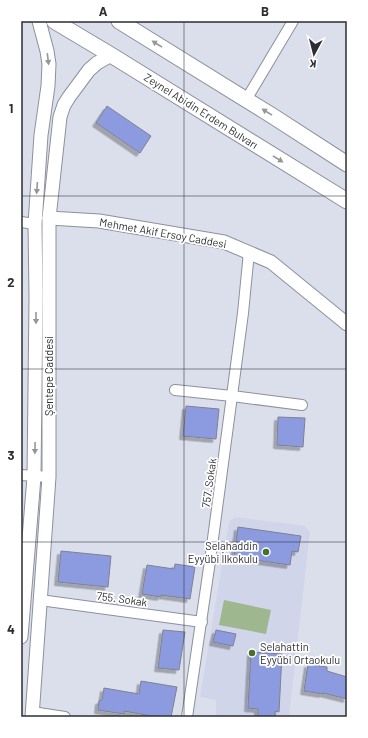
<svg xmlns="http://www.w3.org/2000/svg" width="368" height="738" font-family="Barlow,sans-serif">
  <defs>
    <filter id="shadow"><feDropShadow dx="-3.5" dy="3.5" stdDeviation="0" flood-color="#0004"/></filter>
  </defs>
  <rect width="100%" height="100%" fill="#dbdfec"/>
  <polygon fill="#d0d5ea" points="235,517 305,526 310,532 289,717 216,717 216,700 200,697 229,522"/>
  <polygon fill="#9eb78e" points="224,600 271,610 266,634 219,625"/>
  <g fill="#8c9bdf" stroke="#7e818d" filter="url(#shadow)">
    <polygon points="107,106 151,136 140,153 96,123"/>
    <polygon points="186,406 219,409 216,439 183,436"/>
    <polygon points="278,417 305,418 303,447 277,445"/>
    <polygon points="238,527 301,536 298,552 292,551 290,565 234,557"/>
    <polygon points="61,551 111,556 108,587 58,582"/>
    <polygon points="175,564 195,567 190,599 161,595 161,597 142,594 147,565 174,569"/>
    <polygon points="163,630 185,632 179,670 158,668"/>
    <polygon points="216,630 236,634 233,646 213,642"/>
    <polygon points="251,652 282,654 279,712 275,711 275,717 258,716 258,709 248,708"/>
    <polygon points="308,664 327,667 327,671 347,677 347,699 323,693 323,694 304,691"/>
    <polygon points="141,681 177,687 171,717 157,717 124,711 124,714 98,710 99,701 102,700 104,688 139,694"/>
  </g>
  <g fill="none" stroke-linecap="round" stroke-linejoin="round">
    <g stroke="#8d909c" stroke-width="12">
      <g id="minor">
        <polyline points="246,100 293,21"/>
        <polyline points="21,222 35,224"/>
        <polyline points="175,390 232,396 302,405"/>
        <polyline points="21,475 49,477"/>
        <polyline points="40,600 202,622"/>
        <polyline points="32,712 65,717"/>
        <polyline points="187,717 210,561 243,313 249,252"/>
      </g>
    </g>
    <g stroke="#8d909c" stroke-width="15">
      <g id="tertiary">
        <polyline points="49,218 99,221 224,242 271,262 347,324"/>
        <polyline points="21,637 34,477 36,298 35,224 41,135 48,86 49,64 47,51 39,21"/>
        <polyline points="32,717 49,477 49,218 60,117 64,105 69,97 89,70 97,63 111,55"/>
      </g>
    </g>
    <g stroke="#8d909c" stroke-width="17">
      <g id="secondary">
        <polyline points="54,21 111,55 347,201"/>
        <polyline points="119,21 271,115 347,164"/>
      </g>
    </g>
    <use href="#minor" stroke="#fff" stroke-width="10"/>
    <use href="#tertiary" stroke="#fff" stroke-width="13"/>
    <use href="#secondary" stroke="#fff" stroke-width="15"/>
  </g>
  <defs><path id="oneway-solid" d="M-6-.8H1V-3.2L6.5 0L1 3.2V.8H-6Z"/></defs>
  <g fill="#969699">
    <use href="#oneway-solid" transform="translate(157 44) rotate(-148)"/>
    <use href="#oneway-solid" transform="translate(48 59) rotate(83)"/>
    <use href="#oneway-solid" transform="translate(267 112) rotate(-148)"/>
    <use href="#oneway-solid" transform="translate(278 159) rotate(32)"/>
    <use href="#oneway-solid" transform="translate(37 188) rotate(94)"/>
    <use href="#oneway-solid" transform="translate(36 318) rotate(90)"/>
    <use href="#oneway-solid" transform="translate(35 448) rotate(91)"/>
  </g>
  <path fill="none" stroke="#2d2e33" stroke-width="1" stroke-opacity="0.55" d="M184,21V717M21,196H347M21,369H347M21,542H347"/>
  <g fill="#49702a" stroke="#fff" stroke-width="1.5">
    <circle cx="266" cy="552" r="4"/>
    <circle cx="252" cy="653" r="4"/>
  </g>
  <g text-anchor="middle" stroke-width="3.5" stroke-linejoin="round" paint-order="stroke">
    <g font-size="11" fill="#2d2e33" stroke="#fff">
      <text transform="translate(201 111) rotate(32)" y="4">Zeynel Abidin Erdem Bulvarı</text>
      <text transform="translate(163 233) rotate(10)" y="4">Mehmet Akif Ersoy Caddesi</text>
      <text transform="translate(49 376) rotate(-90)" y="4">Şentepe Caddesi</text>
      <text transform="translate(209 483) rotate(-82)" y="4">757. Sokak</text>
      <text transform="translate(122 599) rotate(8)" y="4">755. Sokak</text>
    </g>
    <g font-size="11" fill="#2d2e33" stroke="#fff" text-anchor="end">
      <text x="258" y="550">Selahaddin<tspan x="258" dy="13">Eyyübi İlkokulu</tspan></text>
      <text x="260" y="651" text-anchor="start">Selahattin<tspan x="260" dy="13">Eyyübi Ortaokulu</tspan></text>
    </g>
  </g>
  <rect width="368" height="738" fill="none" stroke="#ffffff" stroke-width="44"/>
  <g transform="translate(314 54) rotate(187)" stroke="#ffffff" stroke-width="3" paint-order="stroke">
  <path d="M0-3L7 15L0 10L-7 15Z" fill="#2d2e33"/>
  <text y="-6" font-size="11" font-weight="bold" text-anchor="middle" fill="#2d2e33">K</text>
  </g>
  <rect x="22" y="22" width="324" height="694" fill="none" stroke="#2d2e33" stroke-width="1.5"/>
  <g font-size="13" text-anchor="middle" font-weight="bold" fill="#2d2e33">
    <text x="103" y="16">A</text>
    <text x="265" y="16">B</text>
    <text x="11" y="113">1</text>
    <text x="11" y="287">2</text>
    <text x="11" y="460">3</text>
    <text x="11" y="634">4</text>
  </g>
</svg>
